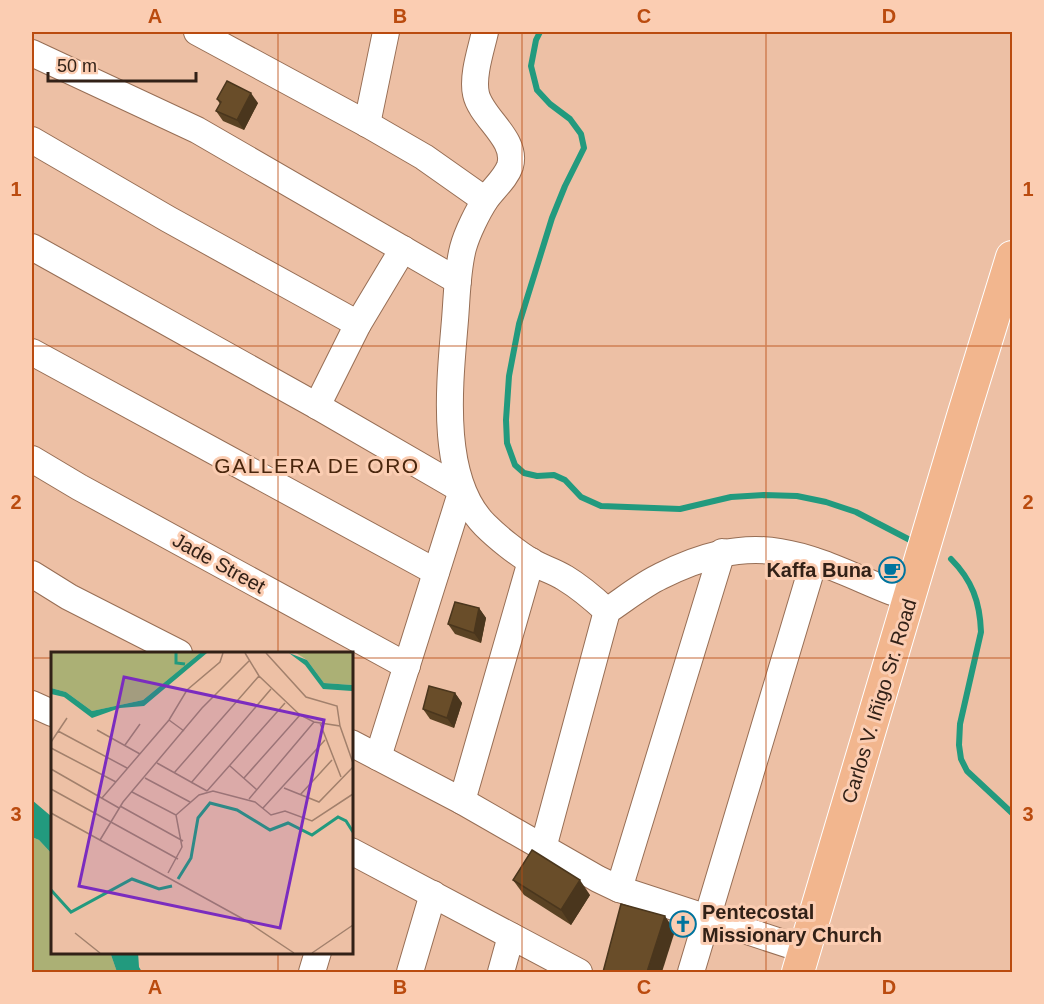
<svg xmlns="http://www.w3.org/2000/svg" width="1044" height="1004" font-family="Arial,sans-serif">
  <rect width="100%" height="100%" fill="#edc0a5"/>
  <polygon fill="#abb075" points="32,837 39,840 52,854 52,952 110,952 117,972 32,972"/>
  <g fill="#229a7e">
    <polygon points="32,800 52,817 52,854 39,840 32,837"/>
    <polygon points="110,952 138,952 139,967 142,972 117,972"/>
  </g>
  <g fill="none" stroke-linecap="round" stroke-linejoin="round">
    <g stroke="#229a7e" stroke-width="6">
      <polyline points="540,32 536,40 531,66 537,90 550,104 570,119 581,134 584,148 565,186 552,218 519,324 509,376 506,420 507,443 515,465 524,473 537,476 554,475 565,480 581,497 601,506 680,509 731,497 764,495 797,496 826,502 856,512 910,540"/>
      <path d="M951,559C972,580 980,602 981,632L960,724L959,745L961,759L967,771L1012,813"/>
    </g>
    <g stroke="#976e55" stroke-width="28">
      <g id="minor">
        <polyline points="197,32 367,124 424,157 485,200"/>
        <path d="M485,32C481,50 472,76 476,94C481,118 518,139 510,166C506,178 494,188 486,199C478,211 467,233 463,248C457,271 457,296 455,320C450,381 438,478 485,525C497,537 518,554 532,562C542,568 554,571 565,578C580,587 594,599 607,611"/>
        <polyline points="32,53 197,130 458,281"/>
        <polyline points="367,124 386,32"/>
        <polyline points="32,140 168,219 358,324"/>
        <polyline points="32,247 317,406 462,490"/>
        <polyline points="32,352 436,572"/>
        <polyline points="317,406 358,324 403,249"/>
        <polyline points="32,459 79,487 407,666"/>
        <polyline points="32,574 69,597 179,653"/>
        <polyline points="32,704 52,713"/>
        <polyline points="351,743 462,801 598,879 619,889 805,950"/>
        <polyline points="378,757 462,490"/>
        <polyline points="462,801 531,561"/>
        <path d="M543,848L607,611C625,599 642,585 661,576C699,557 738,545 780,552C819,558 856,578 892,592"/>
        <polyline points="351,851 579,972"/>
        <polyline points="619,889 722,552"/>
        <polyline points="312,972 318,952"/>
        <polyline points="410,972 433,894"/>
        <polyline points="501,972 511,936"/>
        <polyline points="691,972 814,561"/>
      </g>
    </g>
    <g stroke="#fff" stroke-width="34">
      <polyline id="major" points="798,972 963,416 1012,257"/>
    </g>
    <use href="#minor" stroke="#fff" stroke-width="26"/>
    <use href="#major" stroke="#f2b68e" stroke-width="32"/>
  </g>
  <g fill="#5a4223">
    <polygon points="217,99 258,103 244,130 223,121 216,111 220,104"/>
    <polygon points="479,608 486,618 481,643 455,634 448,624"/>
    <polygon points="455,693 462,703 454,728 430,719 423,709"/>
    <polygon points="513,880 590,895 571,925 524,895"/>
  </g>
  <g fill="#4a361d">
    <polygon points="251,93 258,103 244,130 237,120"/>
    <polygon points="479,608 486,618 481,643 474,633"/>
    <polygon points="455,693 462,703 454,728 447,718"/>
    <polygon points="580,880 590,895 571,925 561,910"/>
    <polygon points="665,916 675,931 662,972 647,972"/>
  </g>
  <g fill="#694d29" stroke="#4a361d" stroke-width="1.5">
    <polygon points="227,81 251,93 237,120 216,111 221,102 217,99"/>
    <polygon points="455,602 479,608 474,633 448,624"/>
    <polygon points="429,686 455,693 447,718 423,709"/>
    <polygon points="532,850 580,880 561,910 513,880"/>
    <polygon points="621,904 665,916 647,972 603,972"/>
  </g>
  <path fill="none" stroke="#ba4b0f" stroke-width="1.5" stroke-opacity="0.55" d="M278,32V653M522,32V972M766,32V972M32,346H1012M32,658H52M351,658H1012M278,952V972"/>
  <defs>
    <g id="cafe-ring" transform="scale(1.35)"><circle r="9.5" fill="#fbcdb2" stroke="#00749e" stroke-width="1.5"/><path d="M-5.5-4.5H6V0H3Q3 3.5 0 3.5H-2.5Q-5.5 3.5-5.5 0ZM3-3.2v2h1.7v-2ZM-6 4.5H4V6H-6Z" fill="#00749e"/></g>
    <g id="church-ring" transform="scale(1.35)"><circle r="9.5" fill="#fbcdb2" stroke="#00749e" stroke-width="1.5"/><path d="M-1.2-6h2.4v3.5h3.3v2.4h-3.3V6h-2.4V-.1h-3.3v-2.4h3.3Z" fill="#00749e"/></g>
  </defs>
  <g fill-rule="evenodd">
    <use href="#cafe-ring" x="892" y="570"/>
    <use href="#church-ring" x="683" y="924"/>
  </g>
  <g text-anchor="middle" stroke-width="6" stroke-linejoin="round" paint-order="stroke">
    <g font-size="20" fill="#322117" stroke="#fbcdb2">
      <text transform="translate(219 563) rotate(29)" y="7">Jade Street</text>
      <text transform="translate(879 701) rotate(-73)" y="7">Carlos V. Iñigo Sr. Road</text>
    </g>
    <g font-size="20" font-weight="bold" fill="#322117" stroke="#fbcdb2" text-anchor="end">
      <text x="872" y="577">Kaffa Buna</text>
      <text x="702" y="919" text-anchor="start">Pentecostal<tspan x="702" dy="23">Missionary Church</tspan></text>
    </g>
    <g font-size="21" letter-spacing="1.5" fill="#49260d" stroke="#fbcdb2">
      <text x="317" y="473">GALLERA DE ORO</text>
    </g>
  </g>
  <g transform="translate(51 652)">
    <rect width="302" height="302" fill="#edc0a5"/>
    <path d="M0,1H149L92,48L41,59L15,40L0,36ZM245,1H301V33L273,31L256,8Z" fill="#abb075"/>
    <path d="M149,1H156L93,54L69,56L41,66L13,45L0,42V36L15,40L41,59L92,48ZM238,1L256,8L273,31L301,33V39L272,37L254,13Z" fill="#229a7e"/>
    <path fill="none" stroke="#229a7e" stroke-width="3" d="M125,1V11L134,12M127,227L140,206L147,166L159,151L186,158L219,178L237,171L261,183L287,165L295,169L302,180M0,238L20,260L81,227L108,237L121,234"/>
    <path fill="none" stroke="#a2806c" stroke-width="1.5" d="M194,1L208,24L249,63L263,70L289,74L302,111M215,1L255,45L286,54L289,74M118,68L133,79M269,71L290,125M46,78L89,102M7,79L76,116M0,90L16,66M74,93L89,72M0,96L65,130M106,111L156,139M179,114L206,138M0,117L68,156M123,121L208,24M94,126L139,150M193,126L249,63M140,131L220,37M233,136L268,150L302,115M0,137L127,207M156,139L234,51M81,140L125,163L131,195L117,221M249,143L281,108M51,146L118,68L136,38L169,10L172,1M198,147L263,70M69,154L132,189M212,156L274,88M0,161L192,267L243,301M125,163L148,143L162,139L204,150L220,163L234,159L261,169L302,142M49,188L72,150L151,56L198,9M24,281L49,301M261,301L302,273"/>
    <path fill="#7b2cbf" fill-opacity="0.15" stroke="#7b2cbf" stroke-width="3" d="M73,25L273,68L229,276L28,234Z"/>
    <rect width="302" height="302" fill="none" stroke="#322117" stroke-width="3"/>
  </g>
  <rect width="1044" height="1004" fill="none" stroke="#fbcdb2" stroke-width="66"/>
  <path d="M48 72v9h148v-9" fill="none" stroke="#322117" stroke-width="3"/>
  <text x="57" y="72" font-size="18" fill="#322117" stroke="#fbcdb2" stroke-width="4.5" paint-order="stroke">50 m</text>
  <rect x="33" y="33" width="978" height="938" fill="none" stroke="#ba4b0f" stroke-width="2"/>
  <g font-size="20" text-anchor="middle" font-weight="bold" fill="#ba4b0f">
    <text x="155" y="23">A</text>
    <text x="400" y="23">B</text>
    <text x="644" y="23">C</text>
    <text x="889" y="23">D</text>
    <text x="16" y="196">1</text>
    <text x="1028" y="196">1</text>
    <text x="16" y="509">2</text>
    <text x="1028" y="509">2</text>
    <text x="16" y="821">3</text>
    <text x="1028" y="821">3</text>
    <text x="155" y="994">A</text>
    <text x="400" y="994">B</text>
    <text x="644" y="994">C</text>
    <text x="889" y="994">D</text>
  </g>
</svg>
